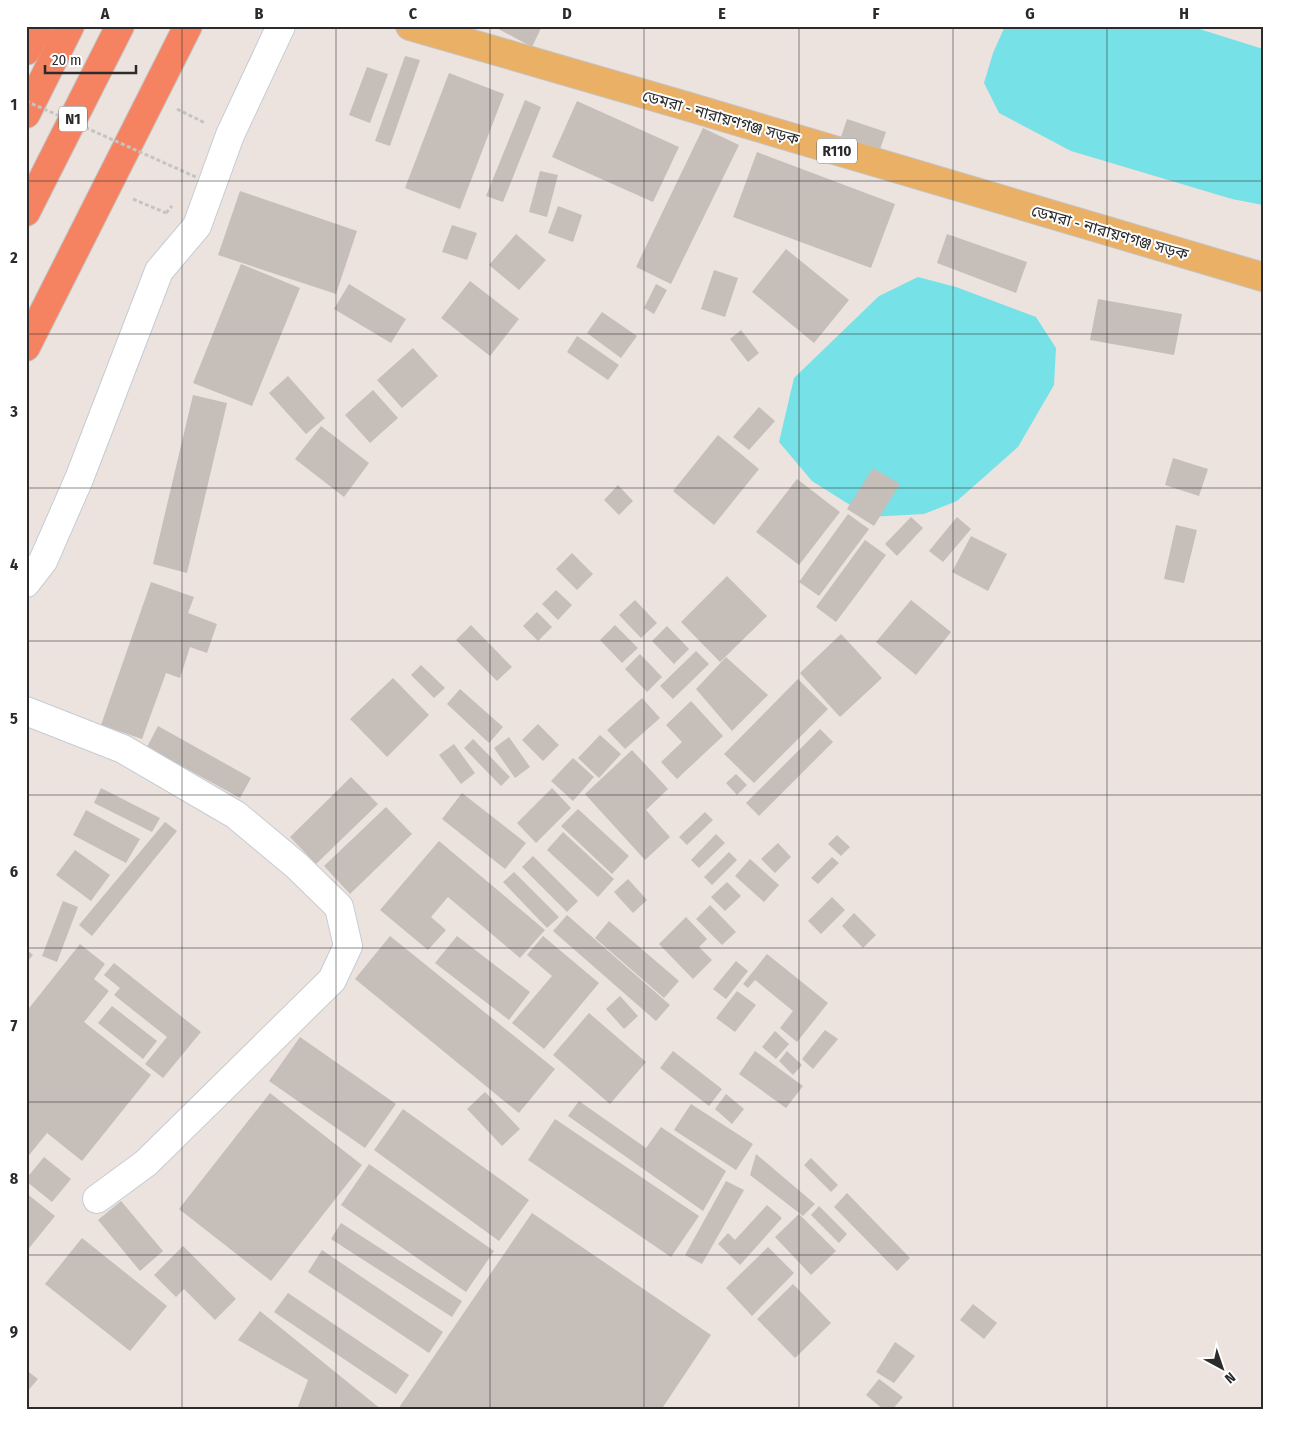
<svg xmlns="http://www.w3.org/2000/svg" width="1289" height="1436" font-family="'Fira Sans Condensed','Noto Sans Bengali',sans-serif">
  <rect width="100%" height="100%" fill="#ece3de"/>
  <g fill="#77e1e8">
    <polygon points="1005,26 1190,26 1263,49 1263,205 1232,199 1071,151 999,113 984,83 993,53"/>
    <polygon points="918,277 956,287 1036,317 1056,348 1054,385 1018,447 957,501 924,514 869,517 812,481 779,442 794,378 879,296"/>
  </g>
  <g fill="#c5beb9">
    <polygon points="493,26 542,26 532,47"/>
    <polygon points="405,56 420,60 390,146 375,141"/>
    <polygon points="367,67 388,74 370,123 349,115"/>
    <polygon points="449,73 504,94 460,209 405,188"/>
    <polygon points="525,100 541,107 503,202 486,196"/>
    <polygon points="577,101 679,147 653,202 552,157"/>
    <polygon points="847,119 886,132 877,158 838,146"/>
    <polygon points="703,128 739,145 671,284 636,267"/>
    <polygon points="757,152 895,204 871,268 733,217"/>
    <polygon points="540,171 558,175 547,217 529,212"/>
    <polygon points="240,191 357,231 336,294 218,255"/>
    <polygon points="558,206 582,215 573,242 548,233"/>
    <polygon points="452,225 477,233 467,260 442,252"/>
    <polygon points="516,234 546,260 519,290 489,265"/>
    <polygon points="947,234 1027,262 1016,293 937,263"/>
    <polygon points="786,249 849,300 814,343 752,292"/>
    <polygon points="241,264 300,288 252,406 193,383"/>
    <polygon points="714,270 738,278 725,317 701,309"/>
    <polygon points="470,281 519,319 490,356 441,318"/>
    <polygon points="349,284 406,319 391,343 334,309"/>
    <polygon points="656,284 667,290 654,314 644,308"/>
    <polygon points="1098,299 1182,314 1174,355 1090,340"/>
    <polygon points="602,312 637,336 621,358 587,333"/>
    <polygon points="741,330 759,353 748,362 730,339"/>
    <polygon points="577,336 619,365 608,380 567,352"/>
    <polygon points="413,348 438,376 402,408 377,380"/>
    <polygon points="288,376 325,418 306,434 269,393"/>
    <polygon points="373,390 398,418 370,443 345,415"/>
    <polygon points="193,395 227,403 187,573 153,564"/>
    <polygon points="759,407 775,421 749,450 733,437"/>
    <polygon points="321,426 369,463 344,497 295,459"/>
    <polygon points="718,435 759,469 714,525 673,491"/>
    <polygon points="1173,458 1208,469 1199,496 1165,485"/>
    <polygon points="873,468 900,484 874,526 847,509"/>
    <polygon points="797,479 840,512 799,565 756,532"/>
    <polygon points="618,485 633,501 619,515 604,500"/>
    <polygon points="848,514 869,529 819,596 799,582"/>
    <polygon points="911,517 923,528 897,556 885,544"/>
    <polygon points="957,517 971,529 943,562 929,551"/>
    <polygon points="1176,525 1197,530 1184,583 1164,579"/>
    <polygon points="971,536 1007,554 988,591 952,572"/>
    <polygon points="865,540 886,555 836,622 816,607"/>
    <polygon points="572,553 593,574 577,590 556,569"/>
    <polygon points="727,576 767,616 720,662 681,622"/>
    <polygon points="151,582 194,597 188,613 217,624 207,653 190,647 180,678 166,673 142,739 101,725"/>
    <polygon points="556,590 572,605 558,620 542,604"/>
    <polygon points="635,600 657,623 641,638 619,615"/>
    <polygon points="911,600 951,632 916,675 876,642"/>
    <polygon points="537,612 552,627 538,641 523,626"/>
    <polygon points="471,625 512,667 497,681 456,640"/>
    <polygon points="615,625 638,648 622,663 600,640"/>
    <polygon points="667,626 689,649 674,664 652,641"/>
    <polygon points="841,634 882,678 840,717 800,673"/>
    <polygon points="696,651 709,664 673,699 660,686"/>
    <polygon points="640,654 662,677 647,692 625,669"/>
    <polygon points="726,657 768,695 732,731 696,689"/>
    <polygon points="421,665 445,688 434,698 411,675"/>
    <polygon points="393,678 429,715 387,757 350,719"/>
    <polygon points="798,679 828,709 754,783 724,754"/>
    <polygon points="460,689 503,727 489,743 447,704"/>
    <polygon points="642,698 660,718 625,749 607,730"/>
    <polygon points="691,701 723,736 677,779 661,762 682,742 666,725"/>
    <polygon points="538,724 559,745 543,761 522,740"/>
    <polygon points="158,726 251,778 240,798 147,747"/>
    <polygon points="820,729 833,742 759,816 746,803"/>
    <polygon points="600,735 621,754 599,778 578,758"/>
    <polygon points="509,737 530,767 515,778 494,748"/>
    <polygon points="473,739 510,777 501,786 464,748"/>
    <polygon points="454,744 475,773 461,784 439,755"/>
    <polygon points="632,750 668,789 646,810 670,837 645,860 585,794"/>
    <polygon points="573,758 594,777 573,801 551,781"/>
    <polygon points="736,774 747,785 737,795 726,783"/>
    <polygon points="351,777 378,804 316,864 290,837"/>
    <polygon points="101,788 160,818 152,832 94,803"/>
    <polygon points="552,788 571,808 536,843 517,823"/>
    <polygon points="462,793 526,843 505,869 442,819"/>
    <polygon points="386,807 412,834 350,894 324,866"/>
    <polygon points="578,809 629,856 612,874 561,826"/>
    <polygon points="86,810 140,839 126,863 73,835"/>
    <polygon points="705,812 713,820 687,845 679,837"/>
    <polygon points="165,822 177,831 92,936 79,925"/>
    <polygon points="563,832 614,879 598,897 547,850"/>
    <polygon points="716,834 725,843 699,868 691,860"/>
    <polygon points="837,835 850,847 841,856 828,844"/>
    <polygon points="439,841 545,930 520,958 448,897 431,917 446,930 428,950 380,910"/>
    <polygon points="778,843 791,857 775,873 761,859"/>
    <polygon points="75,850 110,875 91,901 56,875"/>
    <polygon points="729,852 737,860 712,885 704,877"/>
    <polygon points="533,856 578,901 567,912 522,867"/>
    <polygon points="832,857 839,863 818,884 811,878"/>
    <polygon points="750,859 779,885 764,902 735,876"/>
    <polygon points="514,872 559,917 547,928 503,882"/>
    <polygon points="628,879 647,900 633,913 614,892"/>
    <polygon points="727,882 741,896 725,911 711,897"/>
    <polygon points="832,897 845,910 821,934 808,921"/>
    <polygon points="63,901 78,907 57,962 42,956"/>
    <polygon points="710,905 736,932 722,945 696,919"/>
    <polygon points="854,913 876,935 863,948 842,926"/>
    <polygon points="567,915 670,1005 656,1021 553,931"/>
    <polygon points="686,917 707,939 699,947 712,960 693,979 659,944"/>
    <polygon points="609,921 679,981 664,998 595,938"/>
    <polygon points="390,936 555,1069 519,1113 355,979"/>
    <polygon points="457,936 530,992 509,1020 435,963"/>
    <polygon points="543,936 599,983 544,1049 512,1023 552,976 527,955"/>
    <polygon points="80,944 105,964 94,979 109,991 84,1022 151,1075 82,1161 47,1133 26,1159 26,1012"/>
    <polygon points="26,949 33,955 26,963"/>
    <polygon points="767,954 828,1003 797,1042 780,1028 793,1011 755,980 748,988 743,984"/>
    <polygon points="736,961 748,971 726,999 713,989"/>
    <polygon points="114,963 201,1032 163,1078 145,1064 167,1037 114,995 120,988 104,975"/>
    <polygon points="737,991 756,1005 735,1032 716,1018"/>
    <polygon points="620,996 638,1016 624,1029 606,1009"/>
    <polygon points="112,1006 157,1041 143,1059 98,1023"/>
    <polygon points="589,1013 646,1062 610,1104 553,1055"/>
    <polygon points="825,1030 838,1039 813,1069 802,1059"/>
    <polygon points="775,1031 789,1044 776,1059 762,1047"/>
    <polygon points="300,1037 396,1104 365,1148 269,1081"/>
    <polygon points="673,1051 722,1089 709,1106 660,1068"/>
    <polygon points="755,1051 803,1086 786,1108 739,1074"/>
    <polygon points="787,1051 802,1065 793,1075 779,1061"/>
    <polygon points="485,1092 520,1129 502,1146 467,1109"/>
    <polygon points="270,1093 362,1165 271,1281 179,1209"/>
    <polygon points="726,1094 744,1109 732,1124 715,1109"/>
    <polygon points="579,1101 646,1148 661,1127 726,1171 703,1211 568,1116"/>
    <polygon points="691,1104 753,1144 736,1170 674,1130"/>
    <polygon points="403,1109 529,1200 499,1241 374,1150"/>
    <polygon points="555,1119 699,1216 671,1257 528,1160"/>
    <polygon points="756,1154 815,1204 803,1216 750,1175"/>
    <polygon points="44,1157 71,1179 52,1202 26,1181 26,1179"/>
    <polygon points="811,1158 838,1185 831,1192 804,1165"/>
    <polygon points="369,1164 494,1251 466,1292 341,1205"/>
    <polygon points="726,1181 744,1190 702,1264 685,1255"/>
    <polygon points="26,1193 55,1216 26,1252"/>
    <polygon points="847,1193 910,1258 897,1271 834,1207"/>
    <polygon points="121,1201 163,1251 140,1271 98,1220"/>
    <polygon points="767,1205 782,1218 740,1265 718,1244 728,1233 735,1240"/>
    <polygon points="819,1206 847,1234 839,1243 811,1215"/>
    <polygon points="532,1213 711,1335 661,1410 398,1409"/>
    <polygon points="799,1214 836,1251 811,1275 775,1237"/>
    <polygon points="341,1223 462,1301 452,1317 331,1239"/>
    <polygon points="82,1238 167,1306 130,1351 45,1284"/>
    <polygon points="183,1246 236,1299 215,1320 184,1289 176,1297 154,1275"/>
    <polygon points="768,1247 794,1273 752,1316 726,1288"/>
    <polygon points="322,1250 443,1332 429,1353 308,1272"/>
    <polygon points="793,1284 831,1323 795,1358 757,1319"/>
    <polygon points="288,1293 409,1375 396,1394 274,1312"/>
    <polygon points="973,1304 997,1323 984,1339 960,1320"/>
    <polygon points="260,1311 382,1410 297,1409 308,1380 238,1340"/>
    <polygon points="895,1342 915,1356 894,1383 876,1372"/>
    <polygon points="26,1370 38,1379 26,1393"/>
    <polygon points="879,1379 903,1397 892,1410 884,1410 866,1395"/>
  </g>
  <g fill="none" stroke-linecap="round" stroke-linejoin="round">
    <g stroke="#c6cbd4" stroke-width="30">
      <g id="minor">
        <polyline points="26,583 43,561 79,479 159,271 197,226 230,135 281,26"/>
        <polyline points="26,711 123,749 236,815 297,866 339,907 348,946 332,980 146,1163 97,1199"/>
      </g>
    </g>
    <g stroke="#c4c4c4" stroke-width="30">
      <polyline id="major" points="410,26 686,106 1263,277"/>
    </g>
    <g stroke="#c4c4c4" stroke-width="30">
      <g id="highway">
        <polyline points="26,51 39,26"/>
        <polyline points="26,114 70,26"/>
        <polyline points="26,212 120,26"/>
        <polyline points="26,347 188,26"/>
      </g>
    </g>
    <g stroke="#c4c4c4" stroke-width="3" stroke-dasharray="4 2.5" stroke-linecap="butt">
      <polyline points="177,109 205,123"/>
      <polyline points="133,199 166,213"/>
      <polyline points="166,213 172,206"/>
    </g>
    <use href="#minor" stroke="#fff" stroke-width="28"/>
    <use href="#major" stroke="#e9b066" stroke-width="28"/>
    <use href="#highway" stroke="#f58260" stroke-width="28"/>
    <polyline stroke="#c4c4c4" stroke-width="3" stroke-dasharray="4 2.5" stroke-linecap="butt" points="26,101 196,177"/>
  </g>
  <path fill="none" stroke="#2b2b2b" stroke-width="1" stroke-opacity="0.55" d="M182,26V1410M336,26V1410M490,26V1410M644,26V1410M799,26V1410M953,26V1410M1107,26V1410M26,181H1263M26,334H1263M26,488H1263M26,641H1263M26,795H1263M26,948H1263M26,1102H1263M26,1255H1263"/>
  <g text-anchor="middle" stroke-width="4" stroke-linejoin="round" paint-order="stroke">
    <g fill="#fff" stroke="#6b6b6b" stroke-width="1">
      <rect x="59" y="106.5" width="28" height="25" rx="4"/>
      <rect x="817" y="138.5" width="40" height="25" rx="4"/>
    </g>
    <g font-size="15" font-weight="bold" fill="#2b2b2b">
      <text x="73" y="124">N1</text>
      <text x="837" y="156">R110</text>
    </g>
    <g font-size="16" fill="#2b2b2b" stroke="#fff">
      <text transform="translate(721 117) rotate(16)" y="6">ডেমরা - নারায়ণগঞ্জ সড়ক</text>
      <text transform="translate(1110 232) rotate(16)" y="6">ডেমরা - নারায়ণগঞ্জ সড়ক</text>
    </g>
  </g>
  <rect width="1289" height="1436" fill="none" stroke="#ffffff" stroke-width="55"/>
  <g transform="translate(1222 1368) rotate(140)" stroke="#ffffff" stroke-width="4" paint-order="stroke">
  <path d="M0-4L9 19L0 12L-9 19Z" fill="#2b2b2b"/>
  <text y="-8" font-size="14" font-weight="bold" text-anchor="middle" fill="#2b2b2b">N</text>
  </g>
  <path d="M45 65v8h91v-8" fill="none" stroke="#2b2b2b" stroke-width="2.5"/>
  <text x="52" y="65" font-size="15" fill="#2b2b2b" stroke="#ffffff" stroke-width="4" paint-order="stroke">20 m</text>
  <rect x="28" y="28" width="1234" height="1380" fill="none" stroke="#2b2b2b" stroke-width="2"/>
  <g font-size="16" text-anchor="middle" font-weight="bold" fill="#2b2b2b">
    <text x="105" y="19">A</text>
    <text x="259" y="19">B</text>
    <text x="413" y="19">C</text>
    <text x="567" y="19">D</text>
    <text x="722" y="19">E</text>
    <text x="876" y="19">F</text>
    <text x="1030" y="19">G</text>
    <text x="1184" y="19">H</text>
    <text x="14" y="110">1</text>
    <text x="14" y="263">2</text>
    <text x="14" y="417">3</text>
    <text x="14" y="570">4</text>
    <text x="14" y="724">5</text>
    <text x="14" y="877">6</text>
    <text x="14" y="1031">7</text>
    <text x="14" y="1184">8</text>
    <text x="14" y="1337">9</text>
  </g>
</svg>
